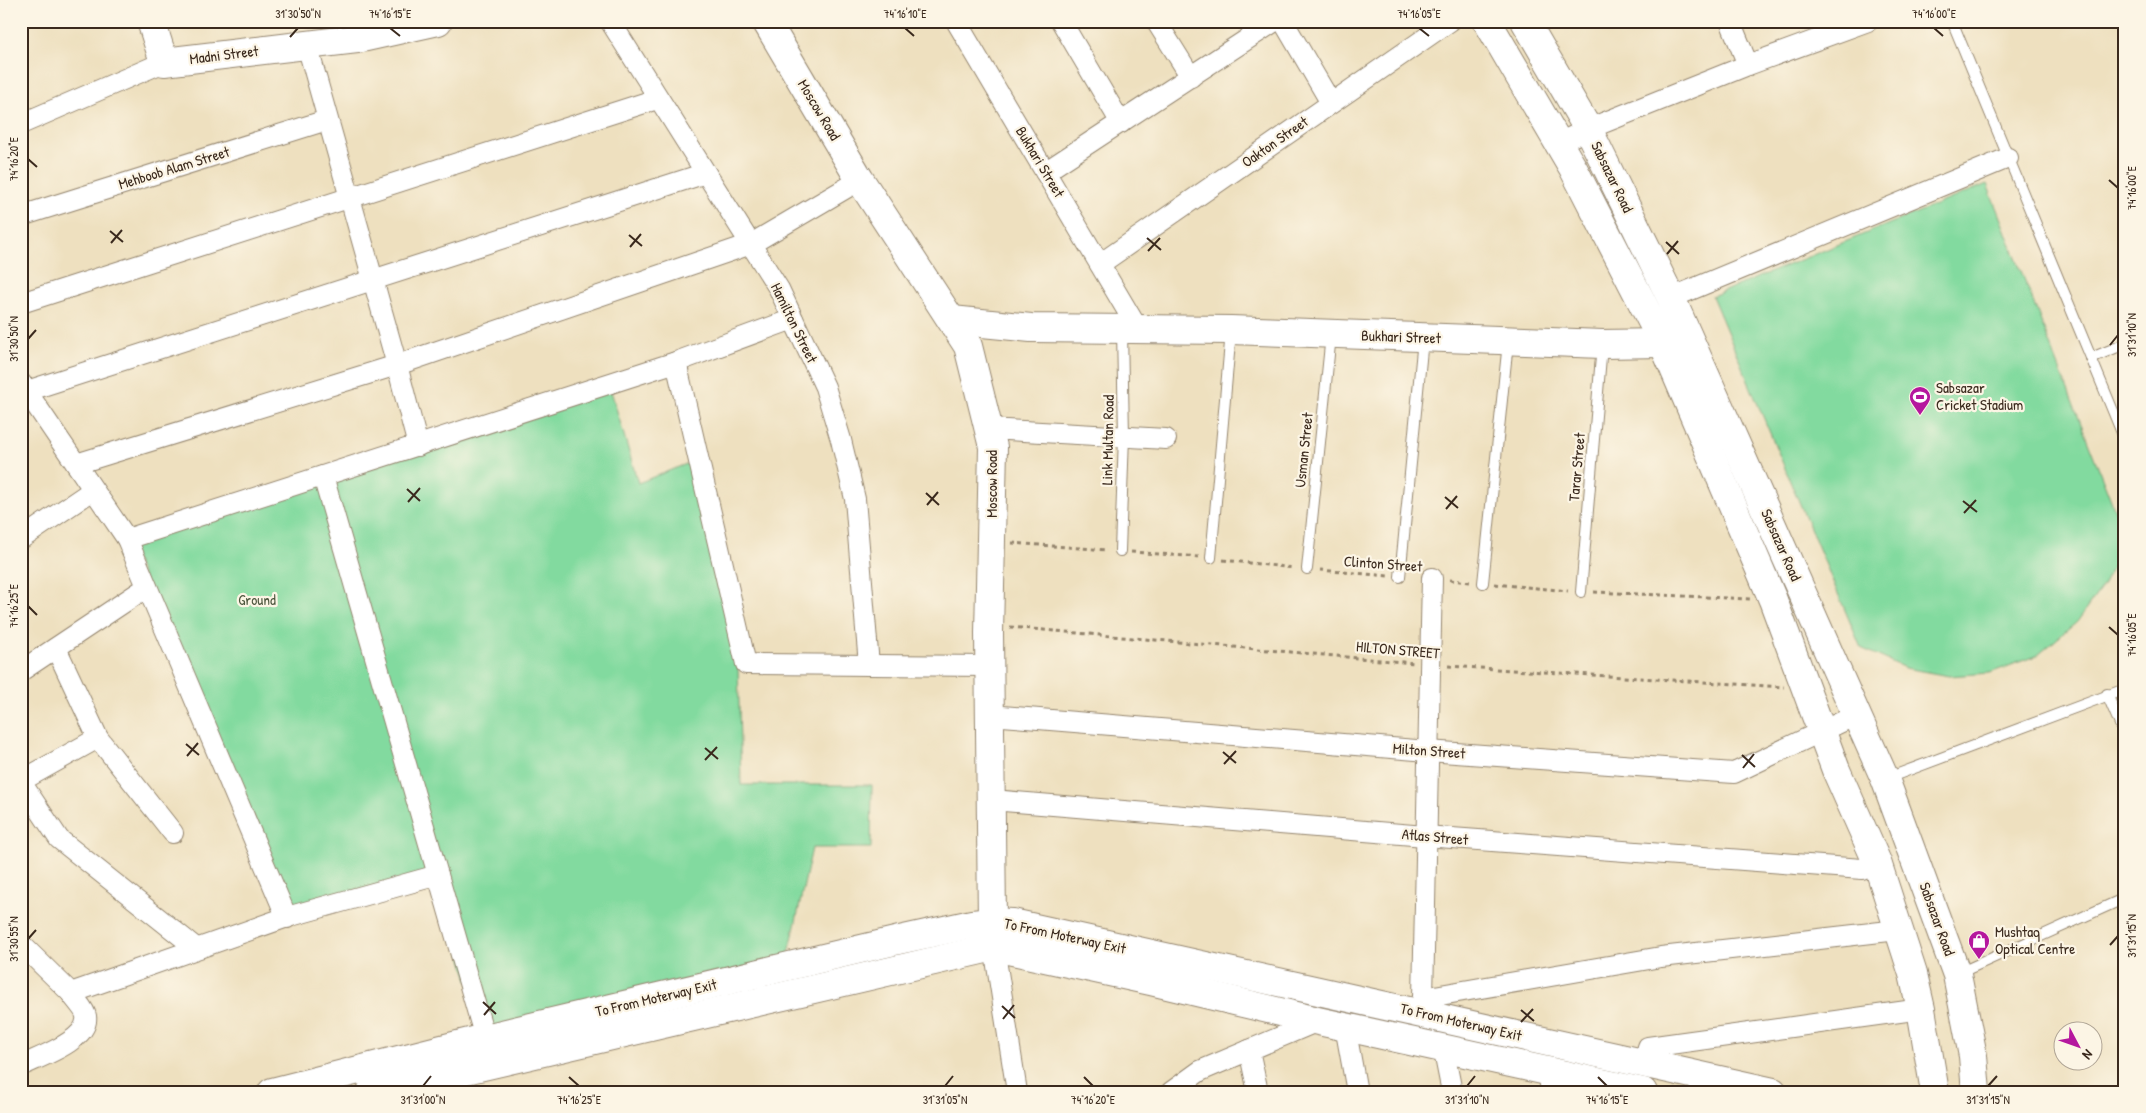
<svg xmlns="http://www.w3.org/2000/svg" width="2146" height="1113" font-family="'Patrick Hand',sans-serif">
  <rect width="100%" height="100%" fill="#fcf5e5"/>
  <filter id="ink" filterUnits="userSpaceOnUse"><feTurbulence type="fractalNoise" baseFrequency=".02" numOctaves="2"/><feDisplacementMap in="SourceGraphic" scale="10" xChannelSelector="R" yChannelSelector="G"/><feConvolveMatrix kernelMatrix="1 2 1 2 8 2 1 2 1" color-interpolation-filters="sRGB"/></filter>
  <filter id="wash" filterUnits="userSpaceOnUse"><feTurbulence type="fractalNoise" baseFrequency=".0096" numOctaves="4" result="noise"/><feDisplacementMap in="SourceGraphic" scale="20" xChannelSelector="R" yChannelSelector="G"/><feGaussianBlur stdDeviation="1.12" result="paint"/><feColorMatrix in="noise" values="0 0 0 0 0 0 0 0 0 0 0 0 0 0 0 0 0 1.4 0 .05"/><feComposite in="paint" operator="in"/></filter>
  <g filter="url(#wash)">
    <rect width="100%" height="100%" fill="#eee0bf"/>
    <g fill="#82da9f" stroke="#5e825e">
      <polygon points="1987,184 2125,536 2125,542 2104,584 2077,622 2038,655 1990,673 1949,676 1905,668 1861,648 1712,296"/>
      <polygon points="609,384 638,483 699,459 738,665 741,785 872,785 871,848 812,848 786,967 485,1038 438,876 287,918 127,539"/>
    </g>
  </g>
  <g filter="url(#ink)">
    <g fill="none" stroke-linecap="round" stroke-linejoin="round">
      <g stroke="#94856e" stroke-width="12">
        <g id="lane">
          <polyline points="1952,21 2125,440"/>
          <polyline points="2091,358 2125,344"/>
          <polyline points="1120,551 1124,436 1122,330"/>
          <polyline points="1211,558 1231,331"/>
          <polyline points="1307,569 1331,335"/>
          <polyline points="1400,577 1423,339"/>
          <polyline points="1483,583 1508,342"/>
          <polyline points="1581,592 1602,345"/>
          <polyline points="2107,694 2125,736"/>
          <polyline points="1885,779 2125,689"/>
          <polyline points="1957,974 2125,898"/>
        </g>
      </g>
      <g stroke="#94856e" stroke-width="22">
        <g id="street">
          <polyline points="610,21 779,289 825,387 841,440 855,499 869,665"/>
          <polyline points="956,21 1138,329"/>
          <polyline points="1061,21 1121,123"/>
          <polyline points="1156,21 1191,77"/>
          <polyline points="1283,21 1331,103"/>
          <polyline points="1730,21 1748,65"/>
          <polyline points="307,45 397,365 418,446"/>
          <polyline points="21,124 164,62"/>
          <polyline points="1559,143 1588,129 1748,65 1868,21"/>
          <polyline points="1045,172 1275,21"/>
          <polyline points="21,216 327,120"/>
          <polyline points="1100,264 1450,21"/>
          <polyline points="1671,298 2008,158"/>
          <polyline points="21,303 657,99"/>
          <polyline points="676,362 746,664 989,666"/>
          <polyline points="21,383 127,539 287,918"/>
          <polyline points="27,391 706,173"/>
          <polyline points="989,429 1166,439"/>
          <polyline points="76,464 397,365 751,244 860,180"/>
          <polyline points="323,476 485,1038"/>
          <polyline points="21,539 93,490"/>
          <polyline points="127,539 676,362 793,319"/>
          <polyline points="56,648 98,738 173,833"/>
          <polyline points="21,671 147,587"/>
          <polyline points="990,715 1428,751 1734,773 1856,715"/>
          <polyline points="21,781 98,738"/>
          <polyline points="21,782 59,839 196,948"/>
          <polyline points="992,800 1425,836 1862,869 1877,862"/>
          <polyline points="23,946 71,993 287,917 438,875"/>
          <polyline points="994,947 1017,1092"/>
          <polyline points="1423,998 1432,578"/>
          <polyline points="1418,1011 1423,998 1661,957 1898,930"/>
          <polyline points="1345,1026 1357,1092"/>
          <polyline points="1443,1047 1452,1092"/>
          <polyline points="1249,1050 1258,1092"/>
          <polyline points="1644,1062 1648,1047 1921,1009"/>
          <path d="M21,1066C39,1057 90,1040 86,1016C85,1009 75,1000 71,993"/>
          <polyline points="1548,1070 1551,1092"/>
          <polyline points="1171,1092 1200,1071 1318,1021"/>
        </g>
      </g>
      <g stroke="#94856e" stroke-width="30">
        <g id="secondary">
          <polyline points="151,21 164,62 357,39 438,21"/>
          <polyline points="766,21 860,180 968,346 993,447 989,633 992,922 994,940"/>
          <polyline points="1487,21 1573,168 1663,343 1773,600 1836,770 1877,862 1913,974 1921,1009 1935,1092"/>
          <polyline points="1525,21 1588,129 1671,298 1885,779 1957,975 1973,1056 1976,1092"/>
          <polyline points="952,320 1031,328 1231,330 1602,344 1663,343"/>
          <path d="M272,1092L485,1038L899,940L972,924L992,922L1012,923C1266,980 1520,1034 1773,1092"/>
          <polyline points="371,1092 994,947 1151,981 1318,1021 1643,1092"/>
        </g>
      </g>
      <g stroke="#94856e" stroke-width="3" stroke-dasharray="4 4" stroke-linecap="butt">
        <polyline points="1012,543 1107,550"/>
        <polyline points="1131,552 1200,557"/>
        <polyline points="1223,560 1294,568"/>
        <polyline points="1320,570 1389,576"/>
        <polyline points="1450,580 1471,582"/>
        <polyline points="1495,584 1568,591"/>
        <polyline points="1594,592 1750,599"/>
        <polyline points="1010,627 1414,663"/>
        <polyline points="1448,666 1784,687"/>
      </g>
      <use href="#lane" stroke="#fff" stroke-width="10"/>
      <use href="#street" stroke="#fff" stroke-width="20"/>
      <use href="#secondary" stroke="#fff" stroke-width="28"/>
    </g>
  </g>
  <path fill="none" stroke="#3b2a1e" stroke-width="2" d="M390,28L400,36M905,28L914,36M1419,28L1429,36M1934,28L1943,36M290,37L298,28M28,159L37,167M2109,180L2118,188M110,231L123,242M629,235L642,246M1147,238L1161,250M1666,242L1679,254M111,243L122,230M630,247L641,234M1148,251L1160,238M1667,254L1678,241M28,339L36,330M2110,345L2118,335M407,489L420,501M926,493L939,505M1445,497L1458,508M1963,501L1977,512M408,502L420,488M927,505L938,492M1446,509L1457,496M1964,513L1976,500M28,606L37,615M2109,627L2118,635M186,744L199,755M705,748L718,759M1223,752L1236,763M1742,755L1755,767M187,756L198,743M705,760L717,747M1224,764L1236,751M1743,768L1754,754M28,939L36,930M2110,945L2118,936M483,1002L496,1014M1002,1006L1015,1018M1521,1010L1534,1021M484,1015L495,1002M1003,1019L1014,1005M1521,1022L1533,1009M569,1077L579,1086M1084,1077L1093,1086M1598,1077L1607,1086M423,1086L431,1076M945,1086L953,1076M1467,1086L1475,1076M1988,1086L1997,1076"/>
  <defs>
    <g id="stadium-pin" transform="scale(1.125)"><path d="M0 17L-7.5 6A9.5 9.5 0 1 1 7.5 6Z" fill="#b5179e" stroke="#fcf5e5"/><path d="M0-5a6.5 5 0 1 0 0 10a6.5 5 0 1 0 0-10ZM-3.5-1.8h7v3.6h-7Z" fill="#fff"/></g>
    <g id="shop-pin" transform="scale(1.125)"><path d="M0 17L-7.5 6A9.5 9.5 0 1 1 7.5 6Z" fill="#b5179e" stroke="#fcf5e5"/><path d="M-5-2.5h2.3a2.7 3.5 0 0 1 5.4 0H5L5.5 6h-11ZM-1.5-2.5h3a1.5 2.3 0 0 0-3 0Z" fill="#fff"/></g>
  </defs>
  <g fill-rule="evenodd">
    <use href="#stadium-pin" x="1920" y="397"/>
    <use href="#shop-pin" x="1979" y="941"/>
  </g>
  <g text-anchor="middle" stroke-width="4.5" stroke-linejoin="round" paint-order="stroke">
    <g font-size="15" fill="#3b2a1e" stroke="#fcf5e5">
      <text transform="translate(224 55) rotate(-7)" y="5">Madni Street</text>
      <text transform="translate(819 110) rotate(59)" y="5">Moscow Road</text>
      <text transform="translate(1275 142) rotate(-35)" y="5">Oakton Street</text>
      <text transform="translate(1040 162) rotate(59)" y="5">Bukhari Street</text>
      <text transform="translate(174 168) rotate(-17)" y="5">Mehboob Alam Street</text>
      <text transform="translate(1612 177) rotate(64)" y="5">Sabsazar Road</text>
      <text transform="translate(794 323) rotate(64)" y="5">Hamilton Street</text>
      <text transform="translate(1401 337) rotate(2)" y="5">Bukhari Street</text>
      <text transform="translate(1108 440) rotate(-89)" y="5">Link Multan Road</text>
      <text transform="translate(1304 450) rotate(-84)" y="5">Usman Street</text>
      <text transform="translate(1577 467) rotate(-85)" y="5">Tarar Street</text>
      <text transform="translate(992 484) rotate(-90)" y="5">Moscow Road</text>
      <text transform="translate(1781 545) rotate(66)" y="5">Sabsazar Road</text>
      <text transform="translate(1383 564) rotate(4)" y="5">Clinton Street</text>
      <text transform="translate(1398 650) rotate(5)" y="5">HILTON STREET</text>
      <text transform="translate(1429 751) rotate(4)" y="5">Milton Street</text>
      <text transform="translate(1435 837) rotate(5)" y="5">Atlas Street</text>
      <text transform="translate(1937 919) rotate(70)" y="5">Sabsazar Road</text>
      <text transform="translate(1065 936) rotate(12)" y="5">To From Moterway Exit</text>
      <text transform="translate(656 998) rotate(-13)" y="5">To From Moterway Exit</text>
      <text transform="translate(1461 1022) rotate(13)" y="5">To From Moterway Exit</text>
    </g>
    <g font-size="15" fill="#3b2a1e" stroke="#fcf5e5" text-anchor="start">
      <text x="1936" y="393">Sabsazar<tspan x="1936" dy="17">Cricket Stadium</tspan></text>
      <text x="1995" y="937">Mushtaq<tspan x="1995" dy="17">Optical Centre</tspan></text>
    </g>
    <g font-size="15" fill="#4d563e" stroke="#fcf5e5">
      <text x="257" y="605">Ground</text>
    </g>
  </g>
  <rect width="2146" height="1113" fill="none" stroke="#fcf5e5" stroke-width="55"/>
  <g transform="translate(2078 1046) rotate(131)"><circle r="24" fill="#fcf5e5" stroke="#afa495"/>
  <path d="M0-4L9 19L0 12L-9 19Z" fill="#b5179e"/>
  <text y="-8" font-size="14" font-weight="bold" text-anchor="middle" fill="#3b2a1e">N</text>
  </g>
  <rect x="28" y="28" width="2090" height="1058" fill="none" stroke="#3b2a1e" stroke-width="2"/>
  <g font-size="12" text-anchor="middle" fill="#3b2a1e">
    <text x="298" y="18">31°30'50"N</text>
    <text x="390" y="18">74°16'15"E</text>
    <text x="905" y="18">74°16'10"E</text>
    <text x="1419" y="18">74°16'05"E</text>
    <text x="1934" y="18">74°16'00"E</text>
    <text transform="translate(14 159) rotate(-90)" y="4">74°16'20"E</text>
    <text transform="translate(2132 188) rotate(-90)" y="4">74°16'00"E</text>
    <text transform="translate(2132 335) rotate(-90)" y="4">31°31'10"N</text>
    <text transform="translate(14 339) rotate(-90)" y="4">31°30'50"N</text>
    <text transform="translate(14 606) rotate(-90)" y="4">74°16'25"E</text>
    <text transform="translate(2132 635) rotate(-90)" y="4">74°16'05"E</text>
    <text transform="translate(2132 936) rotate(-90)" y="4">31°31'15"N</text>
    <text transform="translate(14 939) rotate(-90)" y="4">31°30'55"N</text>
    <text x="423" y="1104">31°31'00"N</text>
    <text x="579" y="1104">74°16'25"E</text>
    <text x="945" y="1104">31°31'05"N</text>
    <text x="1093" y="1104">74°16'20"E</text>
    <text x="1467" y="1104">31°31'10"N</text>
    <text x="1607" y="1104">74°16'15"E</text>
    <text x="1988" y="1104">31°31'15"N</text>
  </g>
</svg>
